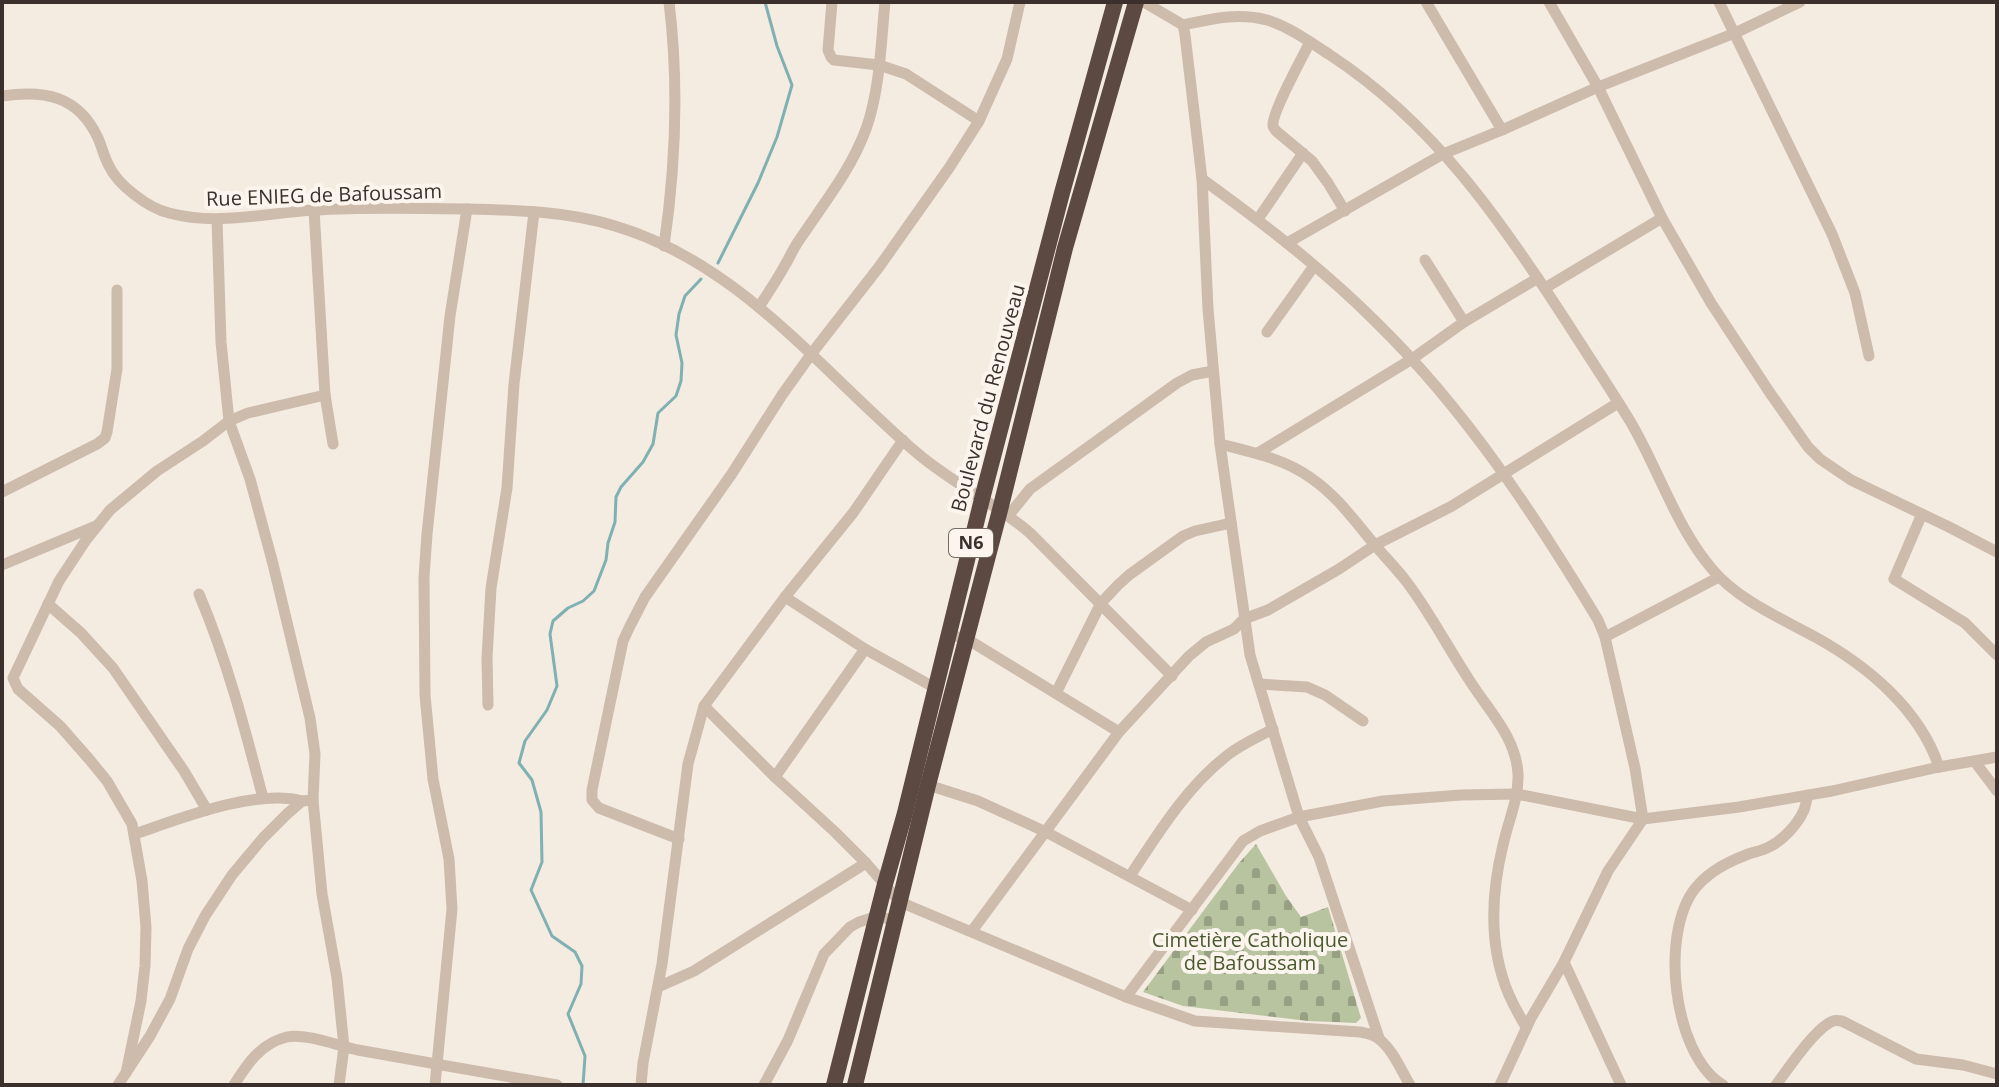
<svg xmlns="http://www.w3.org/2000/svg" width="1999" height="1087" font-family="'Open Sans',sans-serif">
  <defs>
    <pattern id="cemetery-stones" width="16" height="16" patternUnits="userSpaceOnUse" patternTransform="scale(2)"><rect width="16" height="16" fill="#b8c4a0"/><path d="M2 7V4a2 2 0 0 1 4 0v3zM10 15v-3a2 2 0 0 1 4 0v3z" fill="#97a083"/></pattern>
  </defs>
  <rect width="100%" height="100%" fill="#f4ebe1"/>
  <polygon fill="url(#cemetery-stones)" points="1256,844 1286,896 1301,917 1328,907 1361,1018 1356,1023 1308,1021 1183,1006 1143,992 1239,863"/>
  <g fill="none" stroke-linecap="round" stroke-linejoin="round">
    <g stroke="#7fb0b2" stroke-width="3">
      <polyline points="718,263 758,183 777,137 792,85 777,46 765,2"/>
      <polyline points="583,1085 585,1056 568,1014 581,984 582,966 575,952 552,936 531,890 542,862 541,812 532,780 519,763 525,741 547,710 557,686 550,634 553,621 568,608 583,601 594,591 606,560 608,543 615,522 616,497 621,487 643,462 653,444 658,413 676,396 681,381 682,363 676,335 679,314 685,296 701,279"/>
    </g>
    <g stroke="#cdbbac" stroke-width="11">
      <polyline points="832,2 828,50 831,57 834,60 879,65 906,74 979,121"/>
      <polyline points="1144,2 1183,25 1185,35 1202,179 1208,309 1220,444 1250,655 1299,817 1319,857 1379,1038"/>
      <polyline points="1426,2 1502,130"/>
      <polyline points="1549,2 1598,87 1662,218 1711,303 1770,393 1808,447 1820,459 1851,480 1949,527 1997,552"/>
      <polyline points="1719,2 1832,234 1855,293 1869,356"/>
      <path d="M1183,25C1211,19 1238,12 1267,20C1290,27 1310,42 1330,55C1434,123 1502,222 1568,324C1589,357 1610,388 1630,421C1658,468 1676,527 1712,569C1739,601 1781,618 1817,638C1869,667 1920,710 1939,767"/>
      <path d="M1310,42C1303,56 1271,114 1273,126C1273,128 1275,129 1276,131L1312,161L1328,183L1345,211"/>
      <path d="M2,96C44,90 78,95 98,138C102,147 104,157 109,166C118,185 148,208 169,213C218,226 265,213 314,210C363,207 415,208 465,209C514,210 567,211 615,226C740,263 821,371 917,453C952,483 995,503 1030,533L1172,676"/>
      <path d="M1202,179C1263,223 1323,269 1376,322C1465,409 1534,514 1598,620L1605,637L1635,768L1643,819L1608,871L1564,962L1531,1018L1500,1085"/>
      <polyline points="314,210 325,395 333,444"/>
      <polyline points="1258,219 1303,153"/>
      <polyline points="217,220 221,342 229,421 250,479 273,564 310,718 315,754 313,800 322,894 337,978 344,1047 339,1085"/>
      <polyline points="1287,243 1443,154 1502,130 1598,87 1735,33 1800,2"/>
      <path d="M664,246C676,164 679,84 669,2"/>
      <polyline points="1545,288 1662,218"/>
      <path d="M759,307C768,293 777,280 785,265C790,257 794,247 800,239C824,203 851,170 866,129C880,90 881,43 885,2"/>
      <polyline points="1464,322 1538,278"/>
      <polyline points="1267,332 1314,266"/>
      <path d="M1220,444C1251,452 1285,459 1311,478C1337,496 1354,520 1374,544C1384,556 1396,568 1406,581C1429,611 1447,646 1468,678C1487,709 1516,736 1518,774C1519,798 1508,822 1503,845C1491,894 1489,948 1509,995C1514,1006 1520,1017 1526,1027"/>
      <polyline points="1258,453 1412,359 1464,322 1425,260"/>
      <polyline points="2,492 97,444 105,438 107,432 117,369 117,290"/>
      <polyline points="1922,514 1894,579 1965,623 1997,655"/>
      <polyline points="1009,515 1030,489 1177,383 1192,375 1213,371"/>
      <polyline points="2,565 98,525"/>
      <path d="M199,594C227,660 245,729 263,798"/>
      <polyline points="785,597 865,649 937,689"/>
      <polyline points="48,604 81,633 113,668 184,771 207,810"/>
      <polyline points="950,635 967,639 1119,732"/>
      <polyline points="1605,637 1719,577"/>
      <polyline points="1259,684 1307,687 1325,695 1363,721"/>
      <polyline points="1056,693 1101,603 1118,585 1129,575 1183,536 1195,531 1231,523"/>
      <polyline points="488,705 487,658 491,588 507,488 514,384 534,212"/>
      <path d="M704,706L775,777L835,832L866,863L900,902L1126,997L1195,1021L1360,1032C1366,1033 1374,1034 1379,1039C1393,1050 1401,1070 1410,1085"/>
      <polyline points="1975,762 1997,791"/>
      <polyline points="775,777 865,649"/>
      <polyline points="928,785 978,801 1046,832 1192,910"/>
      <path d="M135,834C179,819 257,788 302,801"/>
      <polyline points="679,839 599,808 592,800 592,790 623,641 630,626 645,597 731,475 782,395 812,353 879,267 949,168 979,121 1007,59 1020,2"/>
      <path d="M1130,876C1159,832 1187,786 1229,754C1242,744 1258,737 1273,729"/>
      <polyline points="972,931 1119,732 1189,656 1206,642 1234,629 1244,619 1268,610 1339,569 1375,545 1452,506 1618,403"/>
      <polyline points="1564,962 1621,1085"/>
      <polyline points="658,987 694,971 866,863"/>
      <polyline points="1126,997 1243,841 1260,831 1299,817 1383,801 1461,795 1517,794 1643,819 1739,807 1832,791 1939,767 1997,757"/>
      <polyline points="126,1073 141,1001 145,966 146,927 142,881 132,824 107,781 89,759 60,726 18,689 13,678 59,581 86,540 110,510 157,471 203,441 229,421 248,413 325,395"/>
      <polyline points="118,1085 150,1036 170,999 188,949 205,916 232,875 263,838 287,814 302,801 313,800"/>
      <path d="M234,1085C247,1064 261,1043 287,1037C306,1033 338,1046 358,1050C424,1062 491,1074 557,1085"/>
      <polyline points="435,1085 452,909 449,859 433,779 425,695 424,577 427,534 450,316 467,209"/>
      <polyline points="641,1085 643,1063 662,964 688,764 704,706 785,597 853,513 903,440"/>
      <polyline points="764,1085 788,1040 824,954 850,927 859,922 878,916 895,921"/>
      <path d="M1723,1085C1672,1055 1658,926 1699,884C1711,871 1730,861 1746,855C1753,852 1762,851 1769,847C1782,841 1797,825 1803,812C1806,807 1806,800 1808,795"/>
      <path d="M1776,1085C1788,1069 1812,1033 1829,1023C1834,1020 1836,1020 1842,1021L1916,1059L1963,1065L1997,1074"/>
    </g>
    <g stroke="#5c4a42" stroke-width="16">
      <polyline points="834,1085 885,884 905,813 982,499 1062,193 1115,2"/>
      <polyline points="855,1085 928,785 1000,510 1065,248 1136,2"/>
    </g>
  </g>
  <g text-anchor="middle" stroke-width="8" stroke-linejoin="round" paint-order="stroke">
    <rect fill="#fbf5ee" stroke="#756b66" stroke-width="2" x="949" y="529" width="44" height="28" rx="6"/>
    <g font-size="18" font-weight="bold" fill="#3b302b">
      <text x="971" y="549">N6</text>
    </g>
    <g font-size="20" fill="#3b302b" stroke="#fbf5ee">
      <text transform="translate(324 195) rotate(-2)" y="7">Rue ENIEG de Bafoussam</text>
      <text transform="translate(988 398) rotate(-75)" y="7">Boulevard du Renouveau</text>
    </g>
    <g font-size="20" fill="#4a5a2e" stroke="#fbf5ee">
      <text x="1250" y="947">Cimetière Catholique<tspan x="1250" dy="23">de Bafoussam</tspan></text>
    </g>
  </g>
  <rect width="1999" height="1087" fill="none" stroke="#3b302b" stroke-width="8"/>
</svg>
